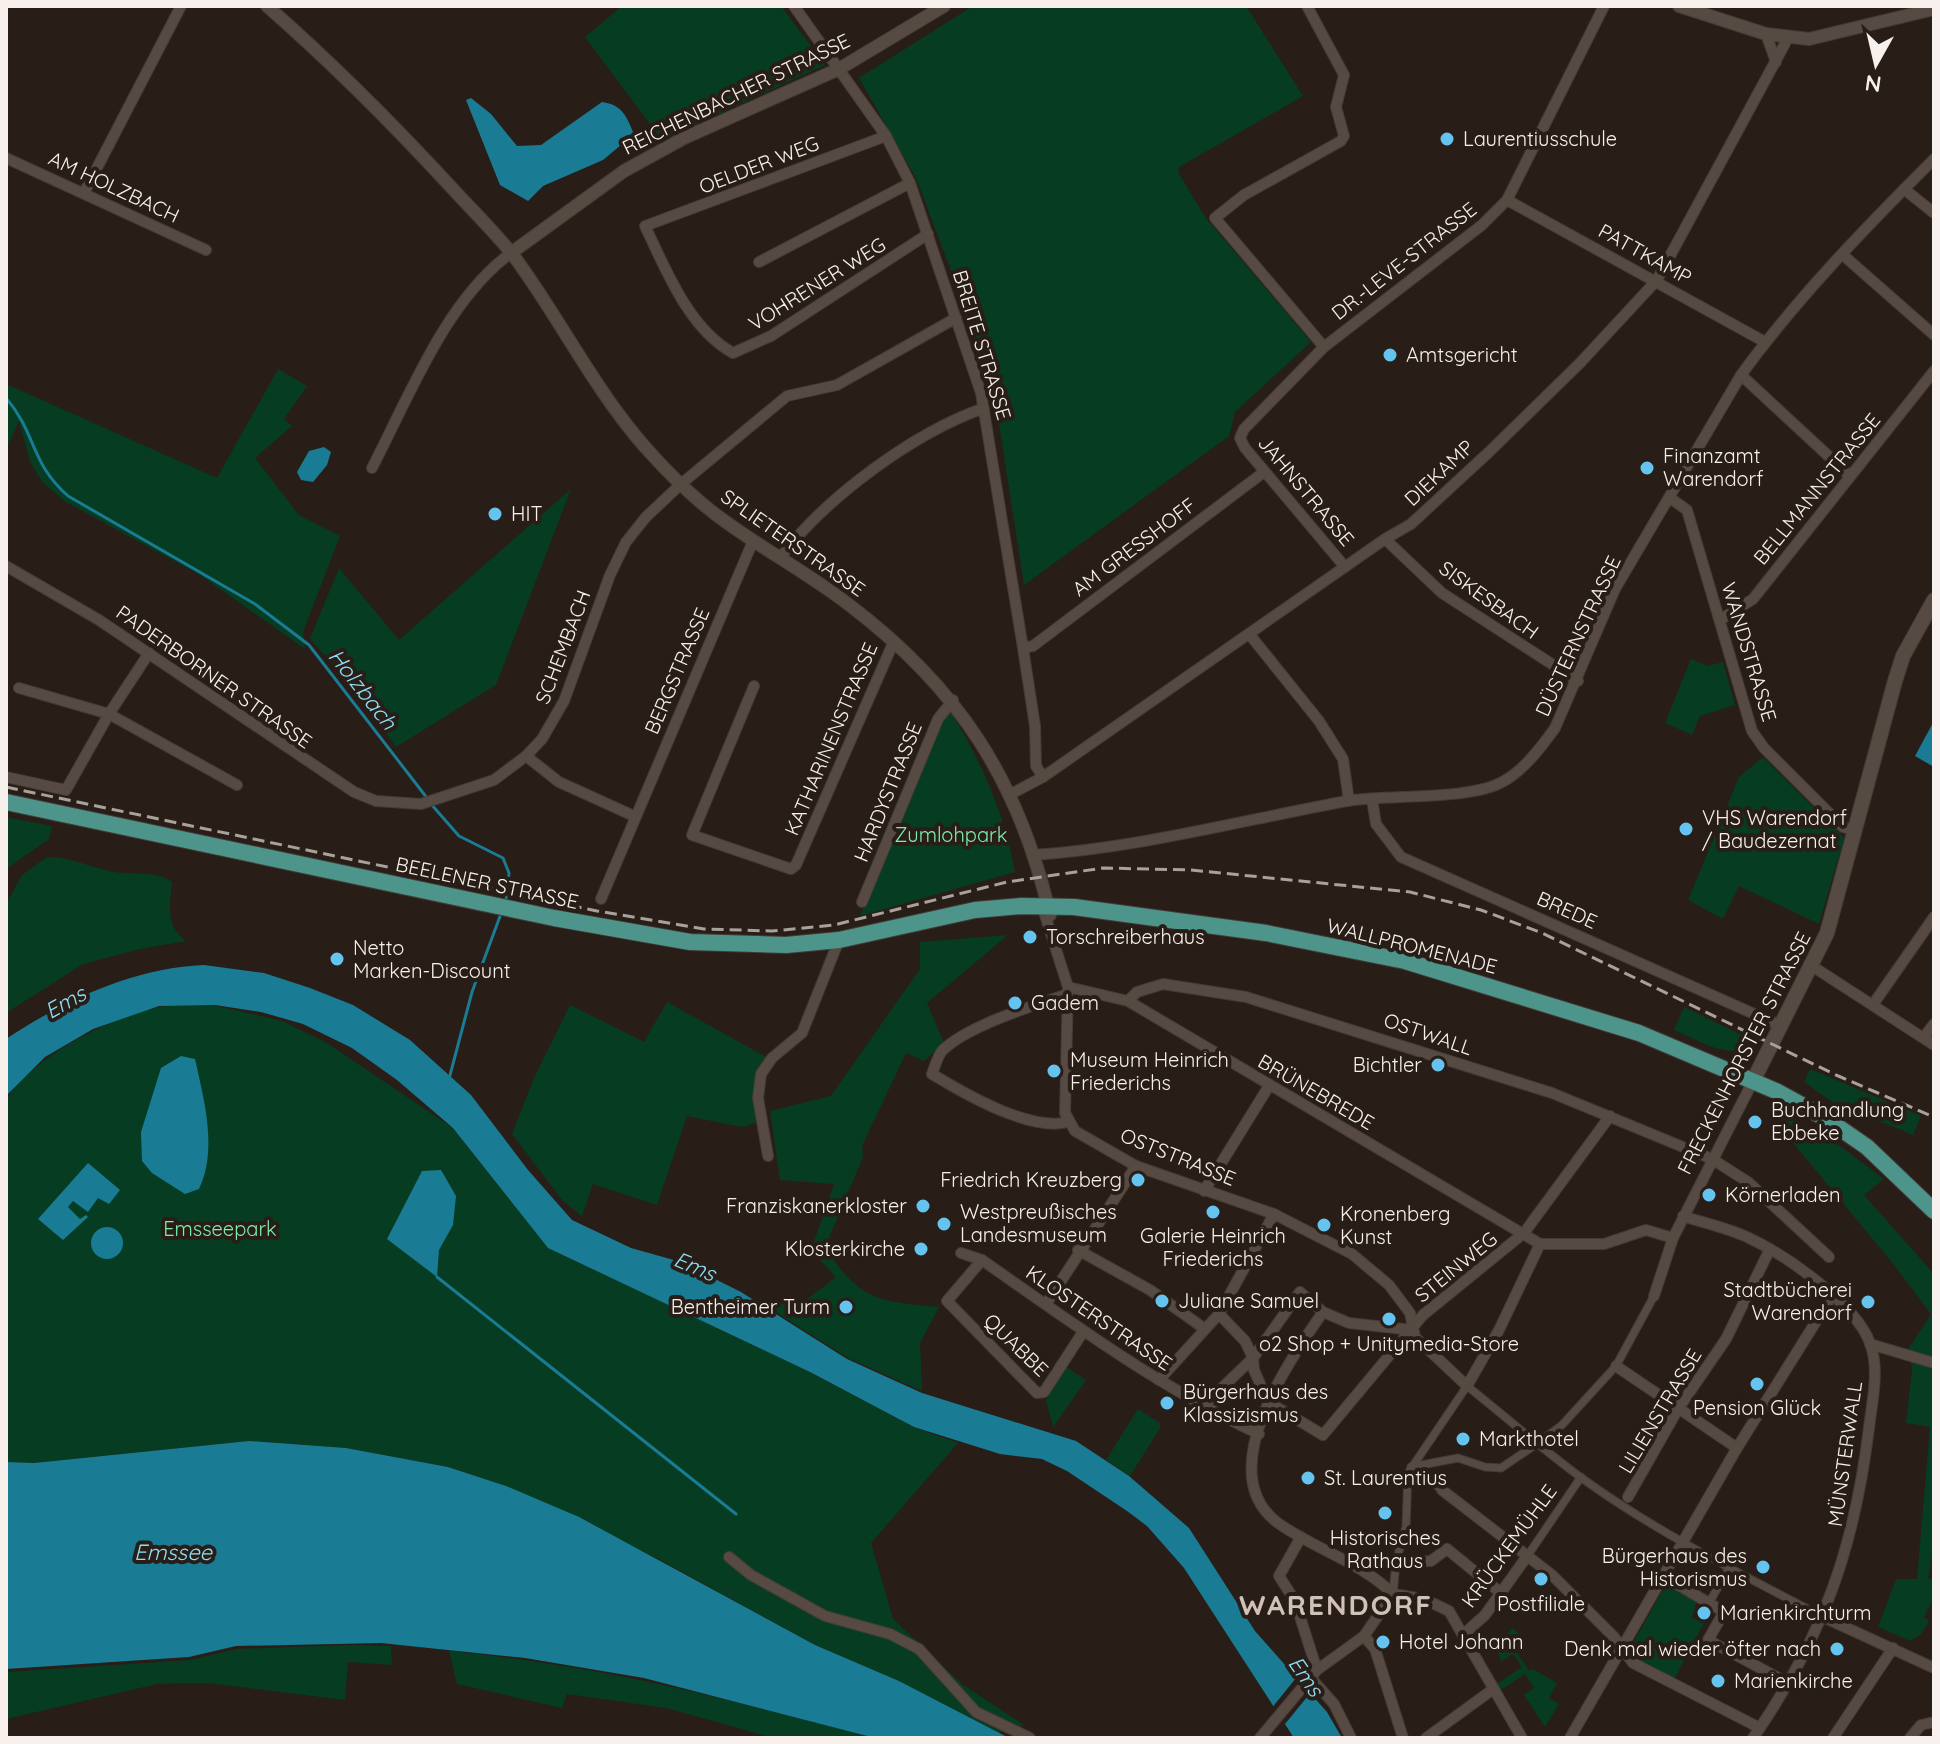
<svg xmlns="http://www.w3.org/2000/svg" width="1940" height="1744" font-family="Quicksand,sans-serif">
  <rect width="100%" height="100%" fill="#281e17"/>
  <g fill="#063c22">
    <polygon points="622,6 781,6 825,65 662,140 585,37"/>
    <polygon points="973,6 1246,6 1303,96 1179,167 1178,172 1205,217 1311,342 1235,412 1229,436 1024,585 996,404 968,316 917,180 859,78"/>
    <polygon points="278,369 307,386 284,419 292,426 255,458 299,515 340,536 303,632 305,649 200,575 66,502 42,482 30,461 19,421 6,449 6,384 217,478"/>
    <polygon points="571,489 496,685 396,747 347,680 310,639 339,568 399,640"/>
    <polygon points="1691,659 1708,666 1723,662 1735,705 1700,716 1692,735 1665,723"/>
    <path d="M950,711C981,760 1005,815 1015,872L860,916L940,720Z"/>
    <polygon points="1763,757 1844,838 1819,924 1739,886 1723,919 1688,900 1739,777"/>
    <polygon points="6,817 52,826 49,839 6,869"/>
    <path d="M47,857C70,857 87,866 109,871C131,876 152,869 172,882C170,907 165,925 186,941L140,949L83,964L6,1013V904L22,875Z"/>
    <path d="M1008,935L927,1003L944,1043L924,1061L906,1053L862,1146L863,1157L825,1247C860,1301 877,1301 939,1307L920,1343L922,1391L848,1358L757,1300L801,1304L836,1277L811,1250L834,1184L780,1180L770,1111L831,1096L920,969V942Z"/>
    <polygon points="667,1002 768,1058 759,1122 742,1127 687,1116 657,1205 593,1184 582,1216 562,1200 512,1134 534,1078 570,1005 644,1042"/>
    <path d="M217,1006L282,1021L327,1043L453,1128L548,1248L812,1373L914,1427L958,1443L871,1543L893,1619L962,1684L1024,1725L998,1733L899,1681L815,1645L651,1555L506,1486L448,1467L346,1448L249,1441L34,1463L6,1462V1100C32,1057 112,1016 160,1007C178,1004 199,1006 217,1006Z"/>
    <path d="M1684,1007L1754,1041C1733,1064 1699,1040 1674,1030Z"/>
    <polygon points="1810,1069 1921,1116 1913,1135 1831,1101 1804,1082"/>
    <polygon points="1784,1114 1840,1146 1884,1179 1864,1195 1934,1274 1934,1538 1928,1578 1934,1581 1934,1596 1924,1617 1929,1621 1921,1634 1910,1641 1878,1627 1896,1579 1917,1579 1930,1427 1906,1423 1912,1370 1909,1348 1931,1314 1891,1261 1779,1126"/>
    <polygon points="1066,1367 1086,1380 1053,1427 1046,1400"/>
    <polygon points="1138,1409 1160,1423 1160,1428 1130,1476 1106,1460"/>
    <polygon points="1667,1583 1697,1601 1692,1618 1704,1623 1674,1680 1634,1657 1631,1647"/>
    <polygon points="1512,1628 1523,1637 1514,1648 1529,1671 1533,1669 1557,1683 1549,1698 1559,1704 1545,1727 1524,1695 1534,1688 1525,1674 1501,1690 1497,1684 1522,1667 1513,1654 1501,1661 1494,1643 1498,1638 1502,1641"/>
    <polygon points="347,1645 391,1646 392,1665 348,1662 345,1700 207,1683 157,1684 6,1719 6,1672 190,1660 237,1649"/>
    <path d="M449,1651C598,1665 731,1699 875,1738H774L666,1708L567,1694L562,1708L457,1684Z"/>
  </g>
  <g fill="#1a7b94">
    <path d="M471,98L491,114L517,146L541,145L602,102C623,105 626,116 634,134L603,160L543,186L528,201L500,185L466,100Z"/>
    <polygon points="324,447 331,452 327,465 313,482 301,480 297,472 309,451"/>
    <polygon points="1934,721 1934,767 1915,756"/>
    <path d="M204,965L264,973L310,988L353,1005L410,1040L471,1095L528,1170L572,1220L631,1248L681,1262L741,1292L847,1359L922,1393L1076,1441L1129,1476L1189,1528L1255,1631L1327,1712L1342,1738H1294L1184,1568L1147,1526L1127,1511L1067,1471L1042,1459L1000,1454L914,1427L812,1373L548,1248L453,1128L397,1080L352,1048L303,1024L261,1012L215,1005L159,1006L93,1029L45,1057L6,1096V1039C65,1000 133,968 204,965Z"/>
    <path d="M181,1056L195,1059C204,1100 218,1150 199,1189L185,1194L152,1173L142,1161L141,1132L161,1068Z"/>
    <polygon points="88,1163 120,1190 109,1204 98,1198 88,1212 73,1201 68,1207 80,1219 86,1215 88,1217 63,1240 38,1219"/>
    <polygon points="441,1170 456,1196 453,1225 439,1250 437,1277 387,1239 422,1171"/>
    <circle cx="107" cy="1243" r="16"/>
    <polygon points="249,1441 346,1448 448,1467 506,1486 579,1517 815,1645 899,1681 1009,1738 875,1738 644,1678 525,1658 381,1643 236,1646 189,1657 6,1669 6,1462 34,1463"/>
  </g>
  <polygon fill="#281e17" points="1296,1678 1312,1691 1285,1724 1271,1709"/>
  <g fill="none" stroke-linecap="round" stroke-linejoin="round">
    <g stroke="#1a7b94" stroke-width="3">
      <path d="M6,398C37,434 29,461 68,496L255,604L309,645L427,798"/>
      <polyline points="431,804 459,836 503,858 509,873 506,900"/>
      <polyline points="449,1079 472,992 502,911"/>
      <polyline points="437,1277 736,1514"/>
    </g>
    <g stroke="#433b37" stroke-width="9">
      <g id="pedestrian">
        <polyline points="1411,1467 1458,1458 1485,1467 1501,1468 1538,1443 1562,1425 1616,1366 1654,1296"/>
        <polyline points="1411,1467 1442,1490"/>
        <polyline points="1528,1555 1581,1477"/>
        <path d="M1393,1594L1396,1562L1406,1527L1408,1473L1467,1386C1506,1417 1543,1450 1583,1479C1658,1533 1741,1574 1823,1617"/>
        <polyline points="1709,1603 1729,1568"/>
      </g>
    </g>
    <g stroke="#433b37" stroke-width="12">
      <g id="minor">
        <polyline points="794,6 886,136 910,183 981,393 1023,648 1035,726 1036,766 1043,777"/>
        <polyline points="1307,6 1344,75 1336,107 1344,136 1341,141 1244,195 1215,218 1324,347"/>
        <polyline points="1766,34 1776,62"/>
        <path d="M886,136L645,226C666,270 689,329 733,353L771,336L928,234"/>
        <polyline points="6,158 206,250"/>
        <polyline points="1904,189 1934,213"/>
        <polyline points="85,191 181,6"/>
        <polyline points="1507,200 1765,342"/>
        <polyline points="1843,255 1934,335"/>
        <polyline points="759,262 910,183"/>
        <polyline points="1741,375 1850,476"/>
        <path d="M372,468C409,397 446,300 511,253"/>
        <polyline points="1670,498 1687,510 1752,731 1764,748 1843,827 1856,831"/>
        <polyline points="1385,539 1442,593 1578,681"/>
        <path d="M780,558C825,498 913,433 984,408"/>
        <polyline points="6,566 99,620 354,792 376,801 421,804 494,780 526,756 542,739 564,701 610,575 626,542 646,517 681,484 787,396 837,385 956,318"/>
        <polyline points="1345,567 1245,448 1240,438 1244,429 1324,347 1482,225 1507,200 1604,6"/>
        <polyline points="1720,620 1753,599 1934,371"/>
        <polyline points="1250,635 1319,721 1343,759 1349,801"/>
        <polyline points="1023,648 1033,646 1264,472"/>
        <polyline points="754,686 692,835 791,869 796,865 894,641"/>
        <polyline points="19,688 109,714 237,785"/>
        <polyline points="526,756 559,782 634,816"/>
        <polyline points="6,777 66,790 109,714 149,653"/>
        <polyline points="1009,795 1043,777 1385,539 1411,524 1489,452 1580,363 1657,280 1788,38"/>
        <polyline points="1372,799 1376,824 1401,857 1779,1025"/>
        <path d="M1033,855C1139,848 1243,820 1347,801C1389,794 1470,801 1504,781C1524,770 1542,746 1555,728L1615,589L1741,375C1797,298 1866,227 1934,159"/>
        <polyline points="601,899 753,541"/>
        <polyline points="862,902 938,719 953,700"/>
        <polyline points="1045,915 1068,987 1065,1113 1075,1131 1136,1166 1274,1214 1352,1254 1389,1285 1410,1313 1415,1337 1467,1386 1499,1330 1540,1244"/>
        <polyline points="1812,966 1934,1045"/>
        <polyline points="1068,987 1128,1001 1540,1244 1604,1244 1646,1230 1673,1238"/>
        <polyline points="1128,1001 1137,992 1163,984 1246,997 1552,1093 1712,1159 1748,1182 1829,1257"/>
        <polyline points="1874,1003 1934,917"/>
        <polyline points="1924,1037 1934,1024"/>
        <path d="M1068,1122C1030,1132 965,1094 932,1074C935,1067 937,1057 942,1051C966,1026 1035,1005 1068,994"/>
        <polyline points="768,1156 758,1098 761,1074 772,1058 802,1033 839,940"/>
        <polyline points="1204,1191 1269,1086"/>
        <path d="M1683,1216C1704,1223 1727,1228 1747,1237C1786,1255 1855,1303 1870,1343C1880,1370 1872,1401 1869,1428C1854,1550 1823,1637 1753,1738"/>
        <polyline points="1078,1250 1150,1290 1205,1329"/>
        <path d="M961,1253L982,1260C1072,1323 1159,1387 1259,1434"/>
        <polyline points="982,1260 947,1301 1037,1393 1044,1392 1083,1332"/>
        <polyline points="1654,1296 1673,1238 1753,1081"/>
        <polyline points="1046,1304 1136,1166"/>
        <polyline points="1219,1314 1245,1341 1253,1358 1300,1292 1323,1312"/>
        <polyline points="1870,1344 1934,1363"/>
        <polyline points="1616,1366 1737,1448"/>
        <polyline points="1159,1380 1219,1314 1274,1214"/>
        <polyline points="1268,1402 1323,1435 1423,1315 1524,1233 1610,1116"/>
        <polyline points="1202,1407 1253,1358 1254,1370 1268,1402"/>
        <polyline points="1442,1490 1552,1575 1614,1637 1633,1663 1760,1728"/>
        <polyline points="1628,1497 1678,1409 1726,1339 1770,1249"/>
        <polyline points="1301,1537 1279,1576 1295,1601 1317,1670"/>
        <polyline points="729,1557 751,1575 825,1616 890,1634 919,1649 976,1712 1030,1738"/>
        <polyline points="1396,1562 1431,1561 1447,1549 1501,1593"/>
        <polyline points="1665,1577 1724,1612 1708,1640 1788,1683"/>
        <path d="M1393,1594C1361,1562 1314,1549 1278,1523C1211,1473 1288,1362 1323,1312L1349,1323L1412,1330"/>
        <polyline points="1393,1594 1424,1599 1449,1611 1522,1738"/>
        <polyline points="1823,1617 1934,1668"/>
        <polyline points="1465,1633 1485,1615 1528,1555"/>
        <polyline points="1364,1636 1375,1649 1403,1738"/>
        <polyline points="1310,1677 1334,1704 1351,1738"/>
        <polyline points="1260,1738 1317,1670 1364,1636 1393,1594"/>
        <polyline points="1426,1738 1492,1690"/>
        <polyline points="1570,1738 1737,1448 1832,1296"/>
        <polyline points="1833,1738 1893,1648"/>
        <polyline points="1910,1738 1921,1725 1934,1722"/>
      </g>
    </g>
    <g stroke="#433b37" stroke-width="14">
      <g id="tertiary">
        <path d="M267,6C332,63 392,123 451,187C471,209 494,231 513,255C559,317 594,389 645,447C669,474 696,501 726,522C766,551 809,574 848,604C958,687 1019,780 1050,915"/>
        <polyline points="1679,6 1766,34 1809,39 1934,9"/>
        <polyline points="511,253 624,171 684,138 839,69 944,6"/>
      </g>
    </g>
    <g stroke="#433b37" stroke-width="16">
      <polyline id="secondary" points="1753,1081 1827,933 1895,681 1903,656 1934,600"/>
    </g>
    <g stroke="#433b37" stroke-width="18">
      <polyline id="primary" points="6,802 554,918 690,942 786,945 839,940 975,910 1021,906 1074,907 1266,933 1405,961 1639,1033 1776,1091 1825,1118 1867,1147 1934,1211"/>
    </g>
    <use href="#pedestrian" stroke="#564a43" stroke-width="7"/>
    <use href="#minor" stroke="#564a43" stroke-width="10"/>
    <use href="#tertiary" stroke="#564a43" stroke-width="12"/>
    <use href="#secondary" stroke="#564a43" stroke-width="14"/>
    <use href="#primary" stroke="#4d958b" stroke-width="16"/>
    <polyline stroke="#a9a19c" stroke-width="3" stroke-dasharray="12 6" stroke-linecap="butt" points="6,787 597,911 704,929 772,931 834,925 1007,882 1103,868 1191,870 1410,892 1481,910 1542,933 1836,1075 1934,1117"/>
  </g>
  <g fill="#65c4ef" stroke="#281e17" stroke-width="3">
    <circle cx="1447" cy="139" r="8"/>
    <circle cx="1390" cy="355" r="8"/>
    <circle cx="1647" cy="468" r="8"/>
    <circle cx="495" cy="514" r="8"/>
    <circle cx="1686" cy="829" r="8"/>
    <circle cx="1030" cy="937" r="8"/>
    <circle cx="337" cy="959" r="8"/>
    <circle cx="1015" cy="1003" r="8"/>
    <circle cx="1438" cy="1065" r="8"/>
    <circle cx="1054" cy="1071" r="8"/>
    <circle cx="1755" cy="1122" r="8"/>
    <circle cx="1138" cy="1180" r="8"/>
    <circle cx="1709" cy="1195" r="8"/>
    <circle cx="923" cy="1206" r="8"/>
    <circle cx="1213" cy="1212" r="8"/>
    <circle cx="944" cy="1224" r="8"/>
    <circle cx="1324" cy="1225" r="8"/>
    <circle cx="921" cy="1249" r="8"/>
    <circle cx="1162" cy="1301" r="8"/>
    <circle cx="1868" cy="1302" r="8"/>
    <circle cx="846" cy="1307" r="8"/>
    <circle cx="1389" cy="1319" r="8"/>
    <circle cx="1757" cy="1384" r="8"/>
    <circle cx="1167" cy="1403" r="8"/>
    <circle cx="1463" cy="1439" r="8"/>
    <circle cx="1308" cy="1478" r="8"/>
    <circle cx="1385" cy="1513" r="8"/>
    <circle cx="1763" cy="1567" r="8"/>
    <circle cx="1541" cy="1579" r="8"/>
    <circle cx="1704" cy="1613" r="8"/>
    <circle cx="1383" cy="1642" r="8"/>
    <circle cx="1837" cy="1649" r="8"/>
    <circle cx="1718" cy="1681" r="8"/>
  </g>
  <g text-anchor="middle" stroke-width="8" stroke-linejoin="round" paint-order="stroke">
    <g font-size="20" fill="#f8f0ec" stroke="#281e17">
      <text transform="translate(736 94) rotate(-26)" y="7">REICHENBACHER STRASSE</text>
      <text transform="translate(759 165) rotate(-21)" y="7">OELDER WEG</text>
      <text transform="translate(114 187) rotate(25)" y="7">AM HOLZBACH</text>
      <text transform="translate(1645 254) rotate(29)" y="7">PATTKAMP</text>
      <text transform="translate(1404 261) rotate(-38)" y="7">DR.-LEVE-STRASSE</text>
      <text transform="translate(817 284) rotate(-32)" y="7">VOHRENER WEG</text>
      <text transform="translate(982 345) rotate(73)" y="7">BREITE STRASSE</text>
      <text transform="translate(1439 473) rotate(-43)" y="7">DIEKAMP</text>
      <text transform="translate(1817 489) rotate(-51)" y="7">BELLMANNSTRASSE</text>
      <text transform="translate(1306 491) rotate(50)" y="7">JAHNSTRASSE</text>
      <text transform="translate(793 543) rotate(35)" y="7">SPLIETERSTRASSE</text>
      <text transform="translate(1134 547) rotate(-37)" y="7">AM GRESSHOFF</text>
      <text transform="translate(1489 600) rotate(36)" y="7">SISKESBACH</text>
      <text transform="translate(1578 636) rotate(-65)" y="7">DÜSTERNSTRASSE</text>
      <text transform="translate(563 647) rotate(-69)" y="7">SCHEMBACH</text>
      <text transform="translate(1749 652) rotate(73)" y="7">WANDSTRASSE</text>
      <text transform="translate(677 671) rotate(-67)" y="7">BERGSTRASSE</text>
      <text transform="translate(214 677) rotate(35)" y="7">PADERBORNER STRASSE</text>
      <text transform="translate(831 739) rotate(-67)" y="7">KATHARINENSTRASSE</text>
      <text transform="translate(888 792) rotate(-68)" y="7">HARDYSTRASSE</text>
      <text transform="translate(487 883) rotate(12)" y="7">BEELENER STRASSE</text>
      <text transform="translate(1567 910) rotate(24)" y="7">BREDE</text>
      <text transform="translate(1412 946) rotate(14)" y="7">WALLPROMENADE</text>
      <text transform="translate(1428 1034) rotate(19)" y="7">OSTWALL</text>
      <text transform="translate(1744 1053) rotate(-63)" y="7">FRECKENHORSTER STRASSE</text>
      <text transform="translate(1316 1092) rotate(30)" y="7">BRÜNEBREDE</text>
      <text transform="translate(1178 1157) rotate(22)" y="7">OSTSTRASSE</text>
      <text transform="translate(1456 1267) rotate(-39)" y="7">STEINWEG</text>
      <text transform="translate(1099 1318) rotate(34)" y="7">KLOSTERSTRASSE</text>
      <text transform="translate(1016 1345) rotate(44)" y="7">QUABBE</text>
      <text transform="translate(1660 1411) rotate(-59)" y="7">LILIENSTRASSE</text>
      <text transform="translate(1845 1454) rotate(-82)" y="7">MÜNSTERWALL</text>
      <text transform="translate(1509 1546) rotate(-54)" y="7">KRÜCKEMÜHLE</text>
    </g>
    <g font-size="20" fill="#f8f0ec" stroke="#281e17" text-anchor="start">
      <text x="1463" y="146">Laurentiusschule</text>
      <text x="1406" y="362">Amtsgericht</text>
      <text x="1663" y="463">Finanzamt<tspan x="1663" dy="23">Warendorf</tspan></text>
      <text x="511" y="521">HIT</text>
      <text x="1702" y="825">VHS Warendorf<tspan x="1702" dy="23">/ Baudezernat</tspan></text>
      <text x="1046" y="944">Torschreiberhaus</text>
      <text x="353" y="955">Netto<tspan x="353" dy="23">Marken-Discount</tspan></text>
      <text x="1031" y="1010">Gadem</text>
      <text x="1070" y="1067">Museum Heinrich<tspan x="1070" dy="23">Friederichs</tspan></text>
      <text x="1422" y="1072" text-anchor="end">Bichtler</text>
      <text x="1771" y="1117">Buchhandlung<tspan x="1771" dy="23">Ebbeke</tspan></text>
      <text x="1122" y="1187" text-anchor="end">Friedrich Kreuzberg</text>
      <text x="1725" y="1202">Körnerladen</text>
      <text x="907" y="1213" text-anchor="end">Franziskanerkloster</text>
      <text x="960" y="1219">Westpreußisches<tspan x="960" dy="23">Landesmuseum</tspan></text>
      <text x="1340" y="1221">Kronenberg<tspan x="1340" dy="23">Kunst</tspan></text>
      <text x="1213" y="1243" text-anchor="middle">Galerie Heinrich<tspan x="1213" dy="23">Friederichs</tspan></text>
      <text x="905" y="1256" text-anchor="end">Klosterkirche</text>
      <text x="1852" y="1297" text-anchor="end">Stadtbücherei<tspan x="1852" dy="23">Warendorf</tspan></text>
      <text x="1178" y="1308">Juliane Samuel</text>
      <text x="830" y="1314" text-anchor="end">Bentheimer Turm</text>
      <text x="1389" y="1351" text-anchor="middle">o2 Shop + Unitymedia-Store</text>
      <text x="1183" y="1399">Bürgerhaus des<tspan x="1183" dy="23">Klassizismus</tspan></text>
      <text x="1757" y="1415" text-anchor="middle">Pension Glück</text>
      <text x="1479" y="1446">Markthotel</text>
      <text x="1324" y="1485">St. Laurentius</text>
      <text x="1385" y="1545" text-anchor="middle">Historisches<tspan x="1385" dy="23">Rathaus</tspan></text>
      <text x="1747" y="1563" text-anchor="end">Bürgerhaus des<tspan x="1747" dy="23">Historismus</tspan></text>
      <text x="1541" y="1611" text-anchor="middle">Postfiliale</text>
      <text x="1720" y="1620">Marienkirchturm</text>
      <text x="1399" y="1649">Hotel Johann</text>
      <text x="1821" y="1656" text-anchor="end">Denk mal wieder öfter nach</text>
      <text x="1734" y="1688">Marienkirche</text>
    </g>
    <g font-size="20" fill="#7bf0ac" stroke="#281e17">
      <text x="951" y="842">Zumlohpark</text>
      <text x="220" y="1236">Emsseepark</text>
    </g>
    <g font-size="22" font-style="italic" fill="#8ddff8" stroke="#281e17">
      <text transform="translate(363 689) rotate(52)" y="8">Holzbach</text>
      <text transform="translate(65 1002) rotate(-29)" y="8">Ems</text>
      <text transform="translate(695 1266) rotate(23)" y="8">Ems</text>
      <text x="173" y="1560">Emssee</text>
      <text transform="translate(1306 1676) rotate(55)" y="8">Ems</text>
    </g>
    <g font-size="28" font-weight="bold" letter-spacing="2" fill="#d0c2b9" stroke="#281e17">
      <text x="1336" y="1615">WARENDORF</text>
    </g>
  </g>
  <rect width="1940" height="1744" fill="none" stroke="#f8f0ec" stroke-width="16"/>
  <g transform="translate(1876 64) rotate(188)" stroke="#281e17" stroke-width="6" paint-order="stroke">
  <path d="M0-6L14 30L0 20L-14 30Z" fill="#f8f0ec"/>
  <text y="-12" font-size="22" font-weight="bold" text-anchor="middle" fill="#f8f0ec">N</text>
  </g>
</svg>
